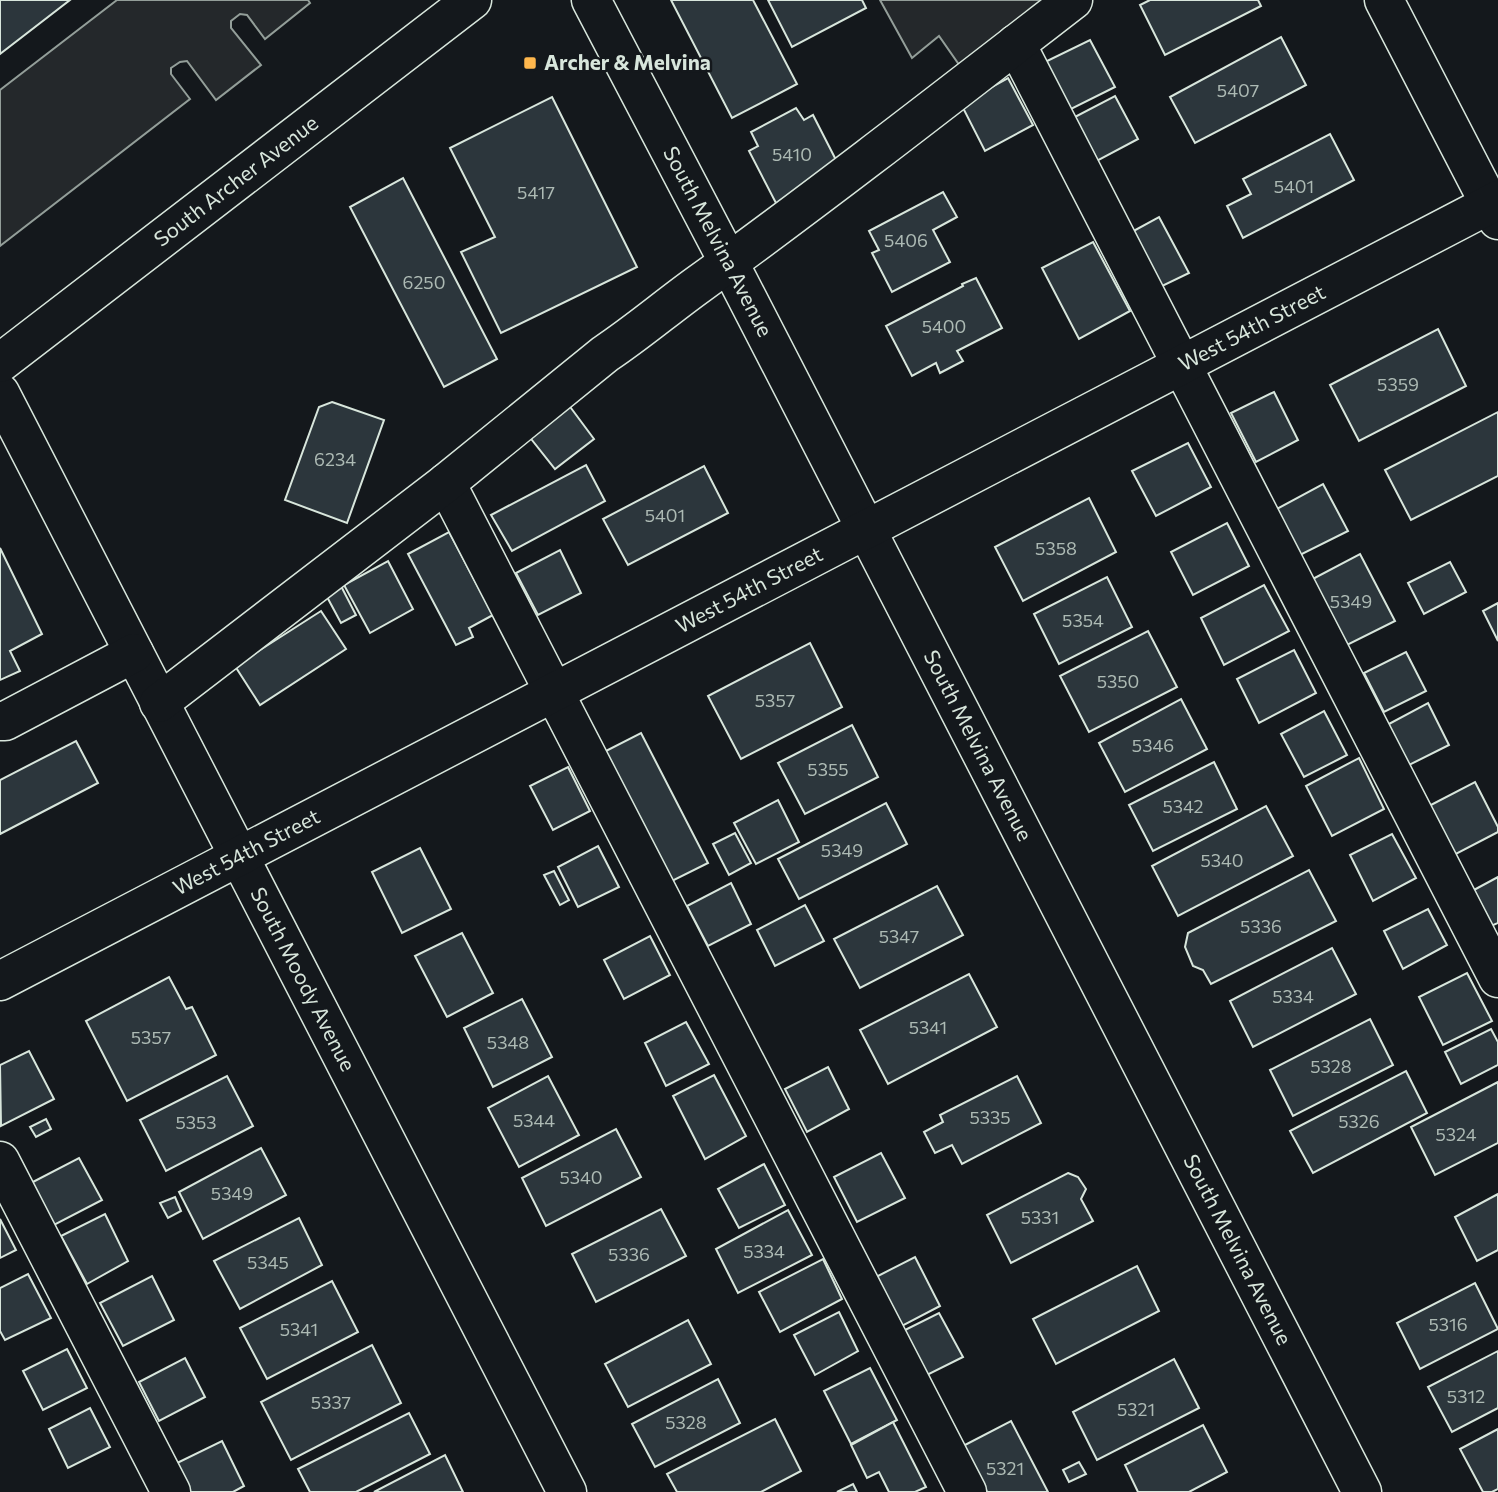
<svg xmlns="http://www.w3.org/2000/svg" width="1498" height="1492" font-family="Commissioner,sans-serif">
  <rect width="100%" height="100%" fill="#14181c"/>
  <g fill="#24282b" stroke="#939e99" stroke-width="2">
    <polygon points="117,0 308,0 310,3 265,39 247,15 240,14 231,21 231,28 261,65 216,100 187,61 180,62 171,68 171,74 190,99 0,246 0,90"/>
    <polygon points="880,0 1046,0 960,66 939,36 912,58"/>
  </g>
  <g fill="#2c363c" stroke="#d8e6dc" stroke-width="2">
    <polygon points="0,0 70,0 0,54"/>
    <polygon points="671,0 753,0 797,84 732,118"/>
    <polygon points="768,0 862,0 866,8 792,47"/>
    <polygon points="1150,0 1258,0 1261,6 1165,55 1140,5"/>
    <polygon points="1281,37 1306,85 1195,143 1170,97"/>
    <polygon points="1090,40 1115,87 1069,110 1045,62"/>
    <polygon points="1008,78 1033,125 985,151 961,104"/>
    <polygon points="1115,96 1138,139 1093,163 1071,119"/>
    <polygon points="552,97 637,267 501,333 461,252 495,237 450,148"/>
    <polygon points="796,108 804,120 813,115 836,160 777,205 749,151 758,146 751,132"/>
    <polygon points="1330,134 1354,180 1243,238 1227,206 1251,194 1243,179"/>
    <polygon points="403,178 497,359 444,387 350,207"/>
    <polygon points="943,192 957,217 933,230 950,262 892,292 872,253 879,250 869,231"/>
    <polygon points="1159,217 1189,273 1156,289 1128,234"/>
    <polygon points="1093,242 1130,311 1079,339 1042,268"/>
    <polygon points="976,278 1002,328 957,351 963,361 940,373 936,363 912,376 886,326 963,286 962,284"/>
    <polygon points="1438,329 1466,386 1359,441 1330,385"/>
    <polygon points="1274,392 1298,440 1256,462 1231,413"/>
    <polygon points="332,402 384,420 347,523 285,500 319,407"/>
    <polygon points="568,404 594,439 555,469 528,435"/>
    <polygon points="1498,412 1498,476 1411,520 1385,470"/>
    <polygon points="1188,443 1211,487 1156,516 1132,471"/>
    <polygon points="586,465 605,501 512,551 491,515"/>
    <polygon points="704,466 728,513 628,565 603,519"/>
    <polygon points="1323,484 1348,531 1298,556 1275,510"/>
    <polygon points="1089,498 1116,552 1023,601 995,547"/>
    <polygon points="1227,523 1249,566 1193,595 1171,552"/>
    <polygon points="449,532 493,615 469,628 473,637 456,645 408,554"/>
    <polygon points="0,548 42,634 10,651 20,671 0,680"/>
    <polygon points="560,550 581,593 538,615 516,573"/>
    <polygon points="1360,554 1395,621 1341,648 1307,582"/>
    <polygon points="388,561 413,609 370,633 344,585"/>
    <polygon points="1450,562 1466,592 1424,614 1408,583"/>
    <polygon points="1107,577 1132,627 1059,664 1034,614"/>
    <polygon points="1264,585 1289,631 1224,665 1201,618"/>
    <polygon points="341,586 356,615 341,623 326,595"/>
    <polygon points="1498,603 1498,641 1483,611"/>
    <polygon points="321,611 346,649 260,705 235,666"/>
    <polygon points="1148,631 1177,687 1089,732 1060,676"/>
    <polygon points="810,643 842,707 741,759 708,696"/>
    <polygon points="1294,650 1316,693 1259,723 1237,679"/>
    <polygon points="1406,652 1426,691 1384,712 1364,673"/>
    <polygon points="1181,699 1207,749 1125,792 1099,743"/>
    <polygon points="1428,703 1449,745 1407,766 1387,725"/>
    <polygon points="1324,711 1347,755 1304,777 1281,734"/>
    <polygon points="852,725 878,777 805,814 778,763"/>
    <polygon points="641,733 708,863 666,884 600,754"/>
    <polygon points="76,741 98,783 0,834 0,780"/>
    <polygon points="1359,758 1384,809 1332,836 1306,786"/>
    <polygon points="1214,762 1237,809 1153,851 1129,805"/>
    <polygon points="568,767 590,811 553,830 530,786"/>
    <polygon points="1475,782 1498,827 1498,832 1452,856 1427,807"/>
    <polygon points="778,800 799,842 756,864 734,823"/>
    <polygon points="886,803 907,844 799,899 778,859"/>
    <polygon points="1266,806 1293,856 1178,916 1152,866"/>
    <polygon points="735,833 751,863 729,875 713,844"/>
    <polygon points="1392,834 1416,878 1373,901 1350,855"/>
    <polygon points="598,846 619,887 578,907 558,867"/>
    <polygon points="420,848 451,909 402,933 372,872"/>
    <polygon points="1309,870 1336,921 1211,984 1203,970 1193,966 1185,947 1188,933"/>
    <polygon points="554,871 569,900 560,905 544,875"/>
    <polygon points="1498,877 1498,923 1491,926 1472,891"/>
    <polygon points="731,883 751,924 708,946 687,906"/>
    <polygon points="937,886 963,935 860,988 834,939"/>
    <polygon points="805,905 824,941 775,966 757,930"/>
    <polygon points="1428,909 1447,945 1403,969 1384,931"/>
    <polygon points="462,933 493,993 447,1017 415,956"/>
    <polygon points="650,936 670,975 624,999 604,960"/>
    <polygon points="1332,948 1356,994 1253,1047 1230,1001"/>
    <polygon points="1467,973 1492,1021 1443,1045 1419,997"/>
    <polygon points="969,974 997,1027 888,1084 860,1030"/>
    <polygon points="169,977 186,1009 192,1007 216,1055 127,1101 86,1021"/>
    <polygon points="522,999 552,1057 493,1087 464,1028"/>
    <polygon points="1370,1019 1393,1065 1293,1116 1270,1070"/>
    <polygon points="686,1022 709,1064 666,1086 645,1043"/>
    <polygon points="1491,1029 1498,1042 1498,1065 1461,1084 1445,1052"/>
    <polygon points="29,1051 54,1099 1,1126 0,1065"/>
    <polygon points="828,1067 849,1109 807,1132 785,1089"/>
    <polygon points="1406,1071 1427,1113 1313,1173 1290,1131"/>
    <polygon points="714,1075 746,1136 705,1159 673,1096"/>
    <polygon points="227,1076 253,1126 166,1171 140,1120"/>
    <polygon points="548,1076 579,1135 519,1167 488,1108"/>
    <polygon points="1017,1076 1041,1123 962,1164 952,1145 935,1153 924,1132 943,1122 940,1115"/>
    <polygon points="1498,1082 1498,1143 1435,1175 1411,1127"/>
    <polygon points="46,1119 51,1129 36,1137 30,1127"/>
    <polygon points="616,1129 641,1177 546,1226 522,1178"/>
    <polygon points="261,1148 286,1195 203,1239 179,1192"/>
    <polygon points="881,1153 905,1198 857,1222 834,1177"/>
    <polygon points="79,1158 102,1200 52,1226 29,1184"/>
    <polygon points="764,1164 785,1205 739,1228 718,1189"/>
    <polygon points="1068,1173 1078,1177 1086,1189 1081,1199 1093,1221 1011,1263 987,1215"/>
    <polygon points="1498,1194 1498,1250 1477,1261 1455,1217"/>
    <polygon points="175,1197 181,1211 168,1218 160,1203"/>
    <polygon points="661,1209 686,1256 596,1302 572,1254"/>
    <polygon points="788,1210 812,1255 738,1293 716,1249"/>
    <polygon points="105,1214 128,1261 87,1284 61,1236"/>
    <polygon points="299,1218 322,1265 240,1309 214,1261"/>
    <polygon points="0,1219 16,1250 0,1258"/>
    <polygon points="915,1257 940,1306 900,1327 874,1278"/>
    <polygon points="823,1259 842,1299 780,1332 759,1292"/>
    <polygon points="1137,1266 1159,1311 1056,1364 1033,1319"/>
    <polygon points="28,1274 51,1318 5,1340 0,1331 0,1288"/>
    <polygon points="152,1276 174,1320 123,1346 100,1303"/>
    <polygon points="332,1281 358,1332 267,1379 240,1328"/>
    <polygon points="1475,1283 1498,1329 1420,1369 1397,1323"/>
    <polygon points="839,1312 858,1351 815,1375 794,1335"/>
    <polygon points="939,1313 963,1357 927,1375 903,1331"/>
    <polygon points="688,1320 711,1364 628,1407 605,1364"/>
    <polygon points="372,1345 401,1403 291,1460 261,1402"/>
    <polygon points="67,1349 87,1388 43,1410 23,1371"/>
    <polygon points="1498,1351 1498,1408 1452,1432 1428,1387"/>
    <polygon points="185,1358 205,1397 159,1421 139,1382"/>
    <polygon points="1174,1359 1199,1408 1097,1460 1073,1412"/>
    <polygon points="870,1368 897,1420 851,1444 824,1391"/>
    <polygon points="718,1379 740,1423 655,1467 632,1424"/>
    <polygon points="90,1408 110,1447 68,1468 49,1429"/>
    <polygon points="409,1413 430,1454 356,1492 310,1492 298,1469"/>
    <polygon points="775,1419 801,1471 761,1492 677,1492 667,1474"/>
    <polygon points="1011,1421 1048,1492 987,1492 963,1446"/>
    <polygon points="893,1422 926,1487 915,1492 889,1492 879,1472 867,1478 851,1445"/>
    <polygon points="1203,1425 1227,1472 1189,1492 1138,1492 1125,1465"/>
    <polygon points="1498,1429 1498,1489 1492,1492 1483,1492 1460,1449"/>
    <polygon points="222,1441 244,1486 233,1492 189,1492 175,1464"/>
    <polygon points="445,1455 463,1492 374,1492"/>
    <polygon points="1079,1462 1086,1474 1069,1482 1063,1470"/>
    <polygon points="853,1484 857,1492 837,1492"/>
  </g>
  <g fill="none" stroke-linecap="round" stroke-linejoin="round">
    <g stroke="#d8e6dc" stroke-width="41">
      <g id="minor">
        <path id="s1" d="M591,0L729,263L1362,1492"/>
        <polyline points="1384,0 1498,220"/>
        <polyline points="1016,44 1498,978"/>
        <path id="s2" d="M0,393L567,1492"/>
        <polyline points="446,483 967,1492"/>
        <path d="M159,703L446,483L605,354C638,332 667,307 699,284C826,192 949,96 1073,0"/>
        <polyline points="0,721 5,721 134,653"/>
        <path id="s3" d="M0,981L1498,200"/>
        <polyline points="0,1161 171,1492"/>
      </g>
    </g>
    <g stroke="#d8e6dc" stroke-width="41">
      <g id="major">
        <path id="s4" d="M0,363L472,0"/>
      </g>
    </g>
    <use href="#minor" stroke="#14181c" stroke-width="38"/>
    <use href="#major" stroke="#14181c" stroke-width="38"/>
  </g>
  <rect fill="#ffb74d" stroke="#14181c" stroke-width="2.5" x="523" y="56" width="14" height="14" rx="3.5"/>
  <g text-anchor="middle" stroke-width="5" stroke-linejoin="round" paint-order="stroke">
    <g font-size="18" fill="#adbab4">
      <text x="1238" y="97">5407</text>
      <text x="792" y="161">5410</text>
      <text x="1294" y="193">5401</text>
      <text x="536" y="199">5417</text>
      <text x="906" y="247">5406</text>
      <text x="424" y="289">6250</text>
      <text x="944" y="333">5400</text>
      <text x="1398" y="391">5359</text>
      <text x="335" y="466">6234</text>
      <text x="665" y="522">5401</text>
      <text x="1056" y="555">5358</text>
      <text x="1351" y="608">5349</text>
      <text x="1083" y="627">5354</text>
      <text x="1118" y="688">5350</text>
      <text x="775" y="707">5357</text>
      <text x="1153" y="752">5346</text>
      <text x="828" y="776">5355</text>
      <text x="1183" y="813">5342</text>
      <text x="842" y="857">5349</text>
      <text x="1222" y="867">5340</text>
      <text x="1261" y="933">5336</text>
      <text x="899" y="943">5347</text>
      <text x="1293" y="1003">5334</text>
      <text x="928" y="1034">5341</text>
      <text x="151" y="1044">5357</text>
      <text x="508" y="1049">5348</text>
      <text x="1331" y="1073">5328</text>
      <text x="990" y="1124">5335</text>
      <text x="534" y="1127">5344</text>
      <text x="1359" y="1128">5326</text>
      <text x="196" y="1129">5353</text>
      <text x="1456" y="1141">5324</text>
      <text x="581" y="1184">5340</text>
      <text x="232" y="1200">5349</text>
      <text x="1040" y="1224">5331</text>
      <text x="764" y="1258">5334</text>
      <text x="629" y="1261">5336</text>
      <text x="268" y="1269">5345</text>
      <text x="1448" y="1331">5316</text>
      <text x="299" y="1336">5341</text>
      <text x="1466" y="1403">5312</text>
      <text x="331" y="1409">5337</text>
      <text x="1136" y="1416">5321</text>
      <text x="686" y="1429">5328</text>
      <text x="1005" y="1475">5321</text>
    </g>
    <g font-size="21" font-weight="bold" fill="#d8e6dc" stroke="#14181c" text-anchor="start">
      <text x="544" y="70">Archer &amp; Melvina</text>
    </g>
    <g font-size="21" fill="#d8e6dc" stroke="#14181c">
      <text dy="7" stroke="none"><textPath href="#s4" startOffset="298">South Archer Avenue</textPath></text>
      <text dy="7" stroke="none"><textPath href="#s1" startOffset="273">South Melvina Avenue</textPath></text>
      <text dy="7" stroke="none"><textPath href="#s3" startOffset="1412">West 54th Street</textPath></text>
      <text dy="7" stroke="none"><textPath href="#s3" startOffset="845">West 54th Street</textPath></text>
      <text dy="7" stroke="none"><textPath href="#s1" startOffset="840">South Melvina Avenue</textPath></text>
      <text dy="7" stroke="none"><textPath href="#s3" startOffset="278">West 54th Street</textPath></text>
      <text dy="7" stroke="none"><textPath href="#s2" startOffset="660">South Moody Avenue</textPath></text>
      <text dy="7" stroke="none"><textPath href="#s1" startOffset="1407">South Melvina Avenue</textPath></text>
    </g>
  </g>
</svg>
